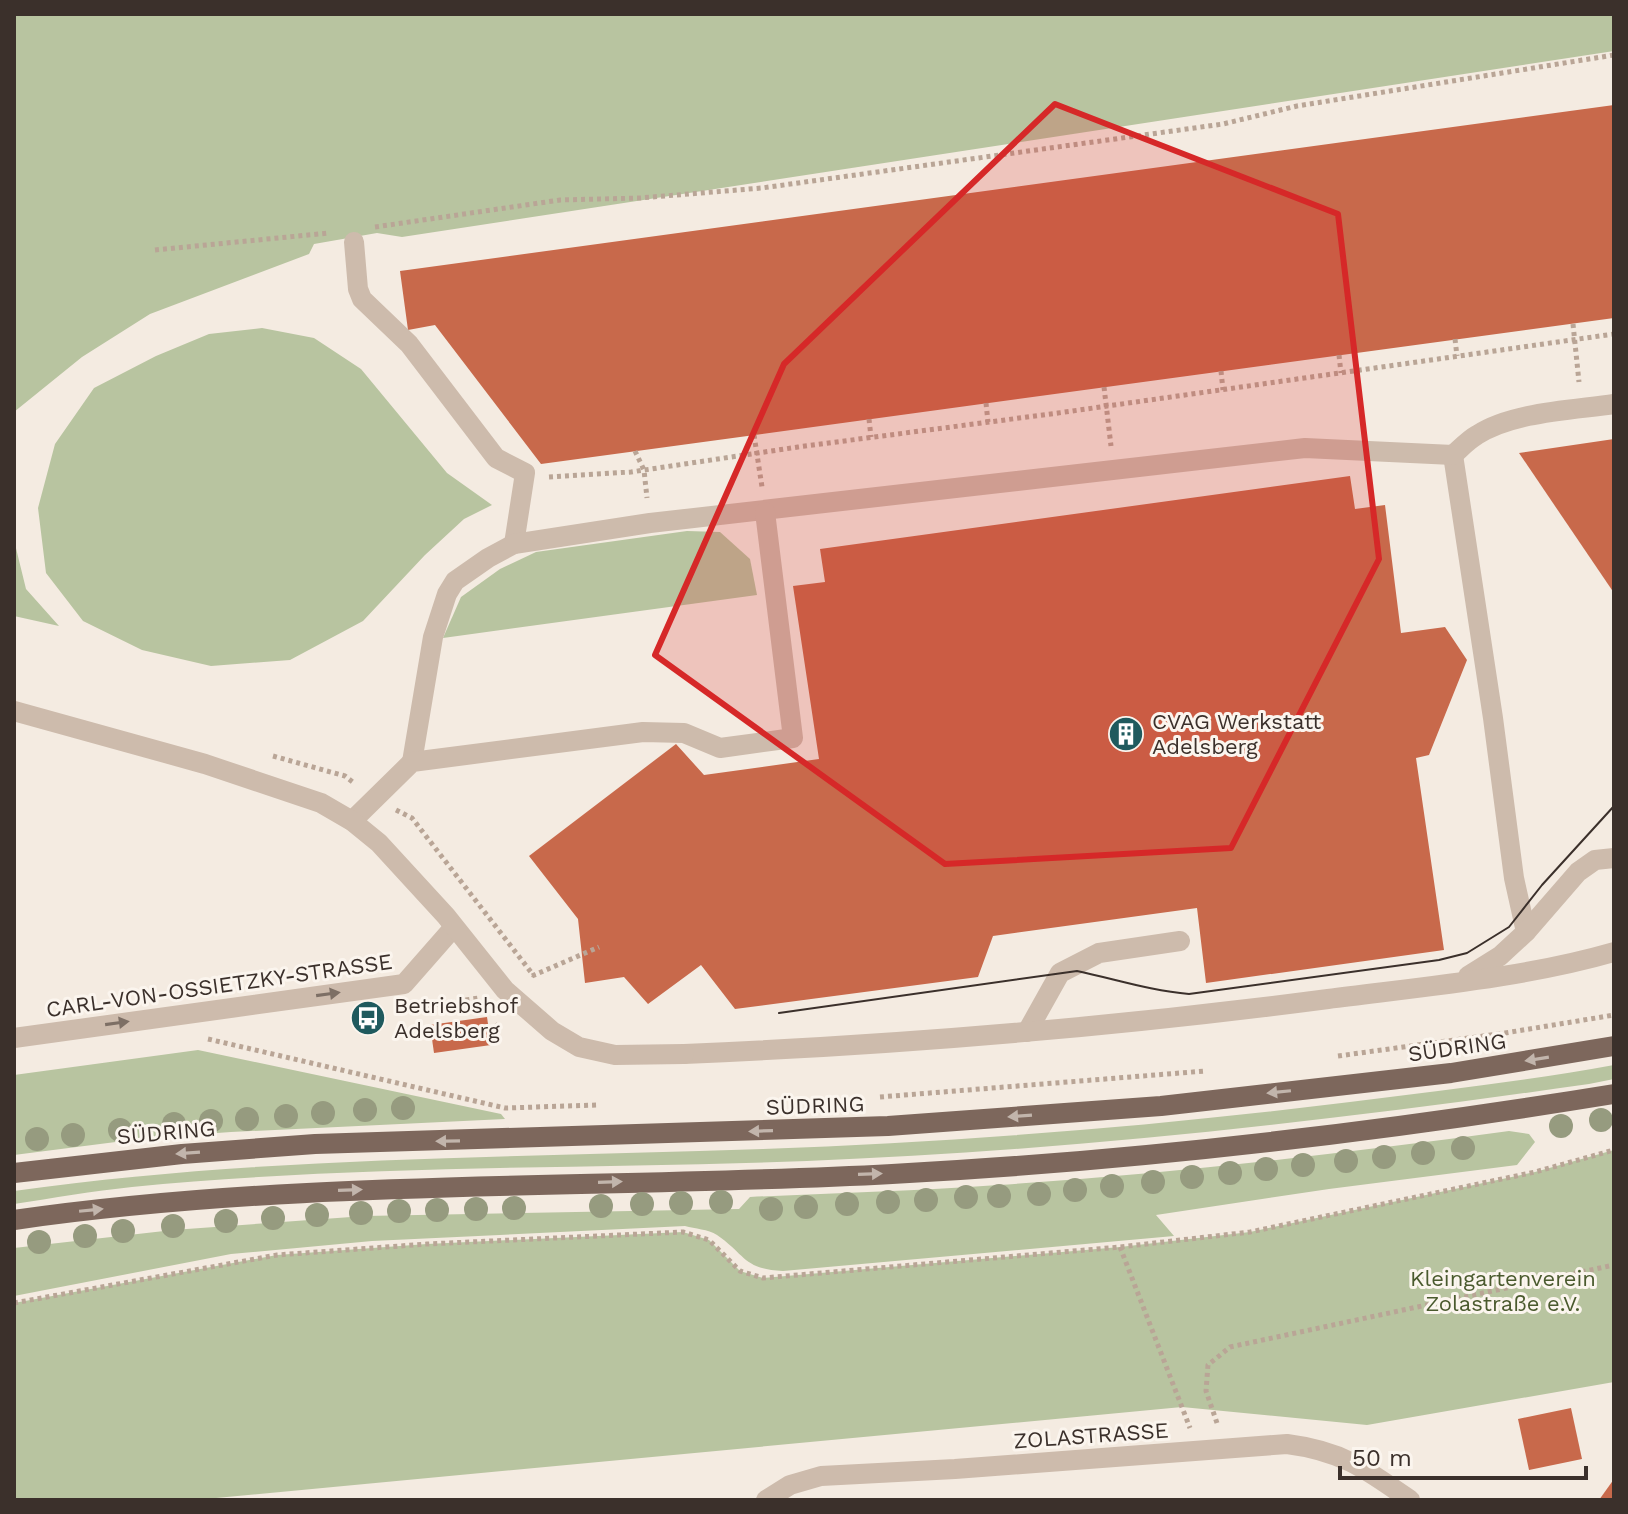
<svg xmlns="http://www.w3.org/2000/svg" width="1628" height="1514" font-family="'Work Sans',sans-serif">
  <rect width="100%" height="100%" fill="#f4ebe1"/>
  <g fill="#b8c4a0">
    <polygon points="14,14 1614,14 1614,51 402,237 377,233 314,244 309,254 150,314 82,357 14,412"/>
    <polygon points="262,328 314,338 361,369 447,473 492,505 464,519 425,555 363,621 290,660 211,666 142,650 83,621 46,573 38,508 55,444 94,388 156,356 209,334"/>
    <polygon points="687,531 720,532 750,559 757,595 443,638 461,597 500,569 536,552"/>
    <polygon points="14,540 26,589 59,626 14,616"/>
    <polygon points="198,1050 501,1114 505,1119 231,1132 147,1138 14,1155 14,1075"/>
    <path d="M1614,1065V1079L1589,1084C1330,1121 1069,1151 807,1161C582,1169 356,1165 132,1187C93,1191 53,1198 14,1204V1191C262,1156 513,1158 763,1149C959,1142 1155,1126 1350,1102C1438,1091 1527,1081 1614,1065Z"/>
    <path d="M1509,1131L1529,1134L1535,1142L1517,1165L1329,1189L1156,1215L1174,1236L783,1271C743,1269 746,1255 717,1235C708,1229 695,1229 685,1226L372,1241L231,1254L14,1296V1248L173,1230L365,1216L739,1209L750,1197C832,1193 915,1191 998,1185C1169,1174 1339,1154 1509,1131Z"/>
    <polygon points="1614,1150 1614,1382 1367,1425 1182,1407 195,1500 14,1500 14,1303 277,1255 427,1244 683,1232 709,1240 740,1271 763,1278 1120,1247 1250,1232 1535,1172"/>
  </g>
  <g fill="#c8694b">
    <polygon points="1614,105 1614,318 541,464 435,325 408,330 400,271"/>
    <polygon points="1614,439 1614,593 1519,453"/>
    <polygon points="1350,476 1355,509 1385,505 1401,633 1445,627 1467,660 1429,755 1416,758 1444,950 1206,983 1197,908 993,936 978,977 735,1009 701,965 648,1004 624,977 585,983 578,919 529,856 676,744 704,775 819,759 793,586 825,582 820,549"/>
    <polygon points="487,1017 491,1045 434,1053 430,1025"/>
    <polygon points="1571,1408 1582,1459 1529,1470 1518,1419"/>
    <polygon points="1614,1479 1614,1500 1599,1500"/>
  </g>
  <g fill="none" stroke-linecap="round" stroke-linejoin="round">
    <g stroke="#b9a596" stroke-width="5" stroke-dasharray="4 4" stroke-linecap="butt">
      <polyline points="375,227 560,200 640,198 762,188 1223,124 1297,106 1614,55"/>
      <polyline points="155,250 329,233"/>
      <polyline points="1573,324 1579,382"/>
      <polyline points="1455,339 1457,356"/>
      <polyline points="1339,355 1341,373"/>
      <polyline points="1221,371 1223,390"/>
      <polyline points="1104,387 1111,446"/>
      <polyline points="986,403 988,422"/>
      <polyline points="869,419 871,437"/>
      <polyline points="754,435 762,487"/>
      <polyline points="635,451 644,470 647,498"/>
      <polyline points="549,477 631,472 798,447 1058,413 1614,334"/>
      <polyline points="273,756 345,776 354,783"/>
      <polyline points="396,810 412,818 534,976"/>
      <polyline points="532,976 599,947"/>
      <polyline points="418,1007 479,998"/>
      <polyline points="489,1032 501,1022"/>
      <polyline points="208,1039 505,1108 598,1105"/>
      <polyline points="1338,1056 1505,1033 1614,1015"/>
      <polyline points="880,1097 1205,1071"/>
      <polyline points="1120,1247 1190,1428"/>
      <polyline points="14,1303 277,1255 427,1244 683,1232 709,1240 740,1271 763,1278 1120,1247 1250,1232 1535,1172 1614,1150"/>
      <polyline points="1217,1423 1206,1391 1208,1365 1230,1347 1614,1265"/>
    </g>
    <g stroke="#cdbbac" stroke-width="20">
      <polyline points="354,242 358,289 362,299 409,344 496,458 525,473 514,544"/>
      <polyline points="1453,455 1493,718 1514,878 1526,932"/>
      <path d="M412,762L433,637L447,594L455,581L488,558L514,544L650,523L1305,448L1453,455C1460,449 1468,440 1477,435C1512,412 1573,410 1614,404"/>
      <polyline points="352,821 412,762 643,732 684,733 720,748 793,738 765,512"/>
      <polyline points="1468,976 1500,956 1526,932 1578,872 1595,860 1614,858"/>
      <polyline points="1027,1032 1060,973 1099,953 1180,941"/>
      <polyline points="14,1038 404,984 454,927"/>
      <path d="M684,1054C900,1045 1114,1027 1328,999C1421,987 1524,978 1614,952"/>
    </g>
    <g stroke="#cdbbac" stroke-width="20">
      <polyline points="14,711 205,764 321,803 352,821 379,843 446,916 505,990 552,1031 579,1047 615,1055 684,1054"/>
      <path d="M766,1500L790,1485L821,1476L955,1469L1287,1444C1342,1451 1366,1469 1410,1500"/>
    </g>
    <g stroke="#7d675c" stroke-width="20">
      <polyline points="14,1173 182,1154 315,1144 888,1126 1161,1106 1451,1073 1614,1046"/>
      <path d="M14,1220C305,1178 599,1190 892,1174C1134,1161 1375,1133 1614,1094"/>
    </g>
    <path stroke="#3b302b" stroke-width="2" d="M779,1013L1077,971C1115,979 1151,991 1189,994L1439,960L1467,953L1509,927L1542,885L1614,806"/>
  </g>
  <g fill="#969b7f">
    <circle cx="403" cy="1108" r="12"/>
    <circle cx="365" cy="1110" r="12"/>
    <circle cx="323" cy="1113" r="12"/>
    <circle cx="286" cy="1116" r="12"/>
    <circle cx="247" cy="1119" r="12"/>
    <circle cx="1601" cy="1120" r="12"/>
    <circle cx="211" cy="1121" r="12"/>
    <circle cx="174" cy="1124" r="12"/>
    <circle cx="1561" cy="1126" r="12"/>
    <circle cx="120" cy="1130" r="12"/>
    <circle cx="73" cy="1135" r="12"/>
    <circle cx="37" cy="1139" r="12"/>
    <circle cx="1463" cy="1148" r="12"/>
    <circle cx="1423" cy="1153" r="12"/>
    <circle cx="1384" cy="1157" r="12"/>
    <circle cx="1346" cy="1161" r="12"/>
    <circle cx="1303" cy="1165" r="12"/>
    <circle cx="1266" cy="1169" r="12"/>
    <circle cx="1230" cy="1173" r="12"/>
    <circle cx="1192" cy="1177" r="12"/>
    <circle cx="1153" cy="1182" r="12"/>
    <circle cx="1112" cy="1186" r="12"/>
    <circle cx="1075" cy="1190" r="12"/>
    <circle cx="1039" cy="1194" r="12"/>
    <circle cx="999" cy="1196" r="12"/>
    <circle cx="966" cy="1197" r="12"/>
    <circle cx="926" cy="1200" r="12"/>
    <circle cx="721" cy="1202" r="12"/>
    <circle cx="888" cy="1202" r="12"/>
    <circle cx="681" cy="1203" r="12"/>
    <circle cx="642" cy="1204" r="12"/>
    <circle cx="847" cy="1204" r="12"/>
    <circle cx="601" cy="1206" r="12"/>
    <circle cx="806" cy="1207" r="12"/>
    <circle cx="514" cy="1208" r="12"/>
    <circle cx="476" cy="1209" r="12"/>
    <circle cx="771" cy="1209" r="12"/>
    <circle cx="437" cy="1210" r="12"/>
    <circle cx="399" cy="1211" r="12"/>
    <circle cx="361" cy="1213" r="12"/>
    <circle cx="317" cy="1215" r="12"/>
    <circle cx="273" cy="1218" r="12"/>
    <circle cx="226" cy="1221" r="12"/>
    <circle cx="173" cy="1226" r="12"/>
    <circle cx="123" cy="1231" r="12"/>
    <circle cx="85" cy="1236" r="12"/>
    <circle cx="39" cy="1242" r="12"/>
  </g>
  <defs><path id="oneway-solid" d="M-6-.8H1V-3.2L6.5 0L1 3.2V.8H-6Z" transform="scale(2)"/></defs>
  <g fill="#7d6f65">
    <use href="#oneway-solid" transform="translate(328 994) rotate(-8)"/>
    <use href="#oneway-solid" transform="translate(117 1023) rotate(-8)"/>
  </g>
  <g fill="#c2b5ac">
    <use href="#oneway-solid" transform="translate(1537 1059) rotate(171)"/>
    <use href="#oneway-solid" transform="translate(1279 1092) rotate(174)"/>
    <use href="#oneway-solid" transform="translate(1020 1116) rotate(176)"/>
    <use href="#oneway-solid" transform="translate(761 1131) rotate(178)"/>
    <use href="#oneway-solid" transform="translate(448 1141) rotate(179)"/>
    <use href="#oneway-solid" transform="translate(188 1153) rotate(176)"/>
    <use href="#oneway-solid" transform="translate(870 1174) rotate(-2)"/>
    <use href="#oneway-solid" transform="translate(610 1182) rotate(-2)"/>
    <use href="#oneway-solid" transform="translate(350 1190) rotate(-2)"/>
    <use href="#oneway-solid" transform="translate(91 1210) rotate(-6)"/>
  </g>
  <path fill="#d62828" fill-opacity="0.2" stroke="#d62828" stroke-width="6" stroke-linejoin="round" d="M1055,104L1338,214L1379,559L1231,848L945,864L655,655L784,364Z"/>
  <defs>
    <g id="building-disc" transform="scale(1.8)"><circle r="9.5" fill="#1f5a5e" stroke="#fbf5ee"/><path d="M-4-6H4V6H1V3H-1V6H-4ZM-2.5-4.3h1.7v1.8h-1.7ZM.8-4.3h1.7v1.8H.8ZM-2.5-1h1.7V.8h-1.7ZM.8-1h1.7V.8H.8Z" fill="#fff"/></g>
    <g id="bus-disc" transform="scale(1.8)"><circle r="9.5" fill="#1f5a5e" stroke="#fbf5ee"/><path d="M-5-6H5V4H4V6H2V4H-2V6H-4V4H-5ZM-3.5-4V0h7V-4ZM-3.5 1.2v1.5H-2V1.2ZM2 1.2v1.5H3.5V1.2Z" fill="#fff"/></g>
  </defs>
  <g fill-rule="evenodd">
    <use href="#building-disc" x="1126" y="734"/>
    <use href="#bus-disc" x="368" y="1018"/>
  </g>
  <g text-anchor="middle" stroke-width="6" stroke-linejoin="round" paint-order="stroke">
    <g font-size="22" fill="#3b302b" stroke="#fbf5ee" text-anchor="start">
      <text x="1152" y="729">CVAG Werkstatt<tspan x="1152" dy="25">Adelsberg</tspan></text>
      <text x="394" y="1013">Betriebshof<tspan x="394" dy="25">Adelsberg</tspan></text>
    </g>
    <g font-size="22" fill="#3b302b" stroke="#fbf5ee">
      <text transform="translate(219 985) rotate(-8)" y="8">CARL-VON-OSSIETZKY-STRASSE</text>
      <text transform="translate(1457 1047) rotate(-8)" y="8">SÜDRING</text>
      <text transform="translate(815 1105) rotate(-2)" y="8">SÜDRING</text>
      <text transform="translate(166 1132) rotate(-5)" y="8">SÜDRING</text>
      <text transform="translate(1091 1435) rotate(-4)" y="8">ZOLASTRASSE</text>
    </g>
    <g font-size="22" fill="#4a5a2e" stroke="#fbf5ee">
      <text x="1503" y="1286">Kleingartenverein<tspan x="1503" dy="25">Zolastraße e.V.</tspan></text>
    </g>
  </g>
  <rect width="1628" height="1514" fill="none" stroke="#3b302b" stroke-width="32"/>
  <path d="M1340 1466v12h246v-12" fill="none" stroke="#3b302b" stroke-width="4"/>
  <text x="1352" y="1466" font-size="24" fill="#3b302b" stroke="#fbf5ee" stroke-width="6" paint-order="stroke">50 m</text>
</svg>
